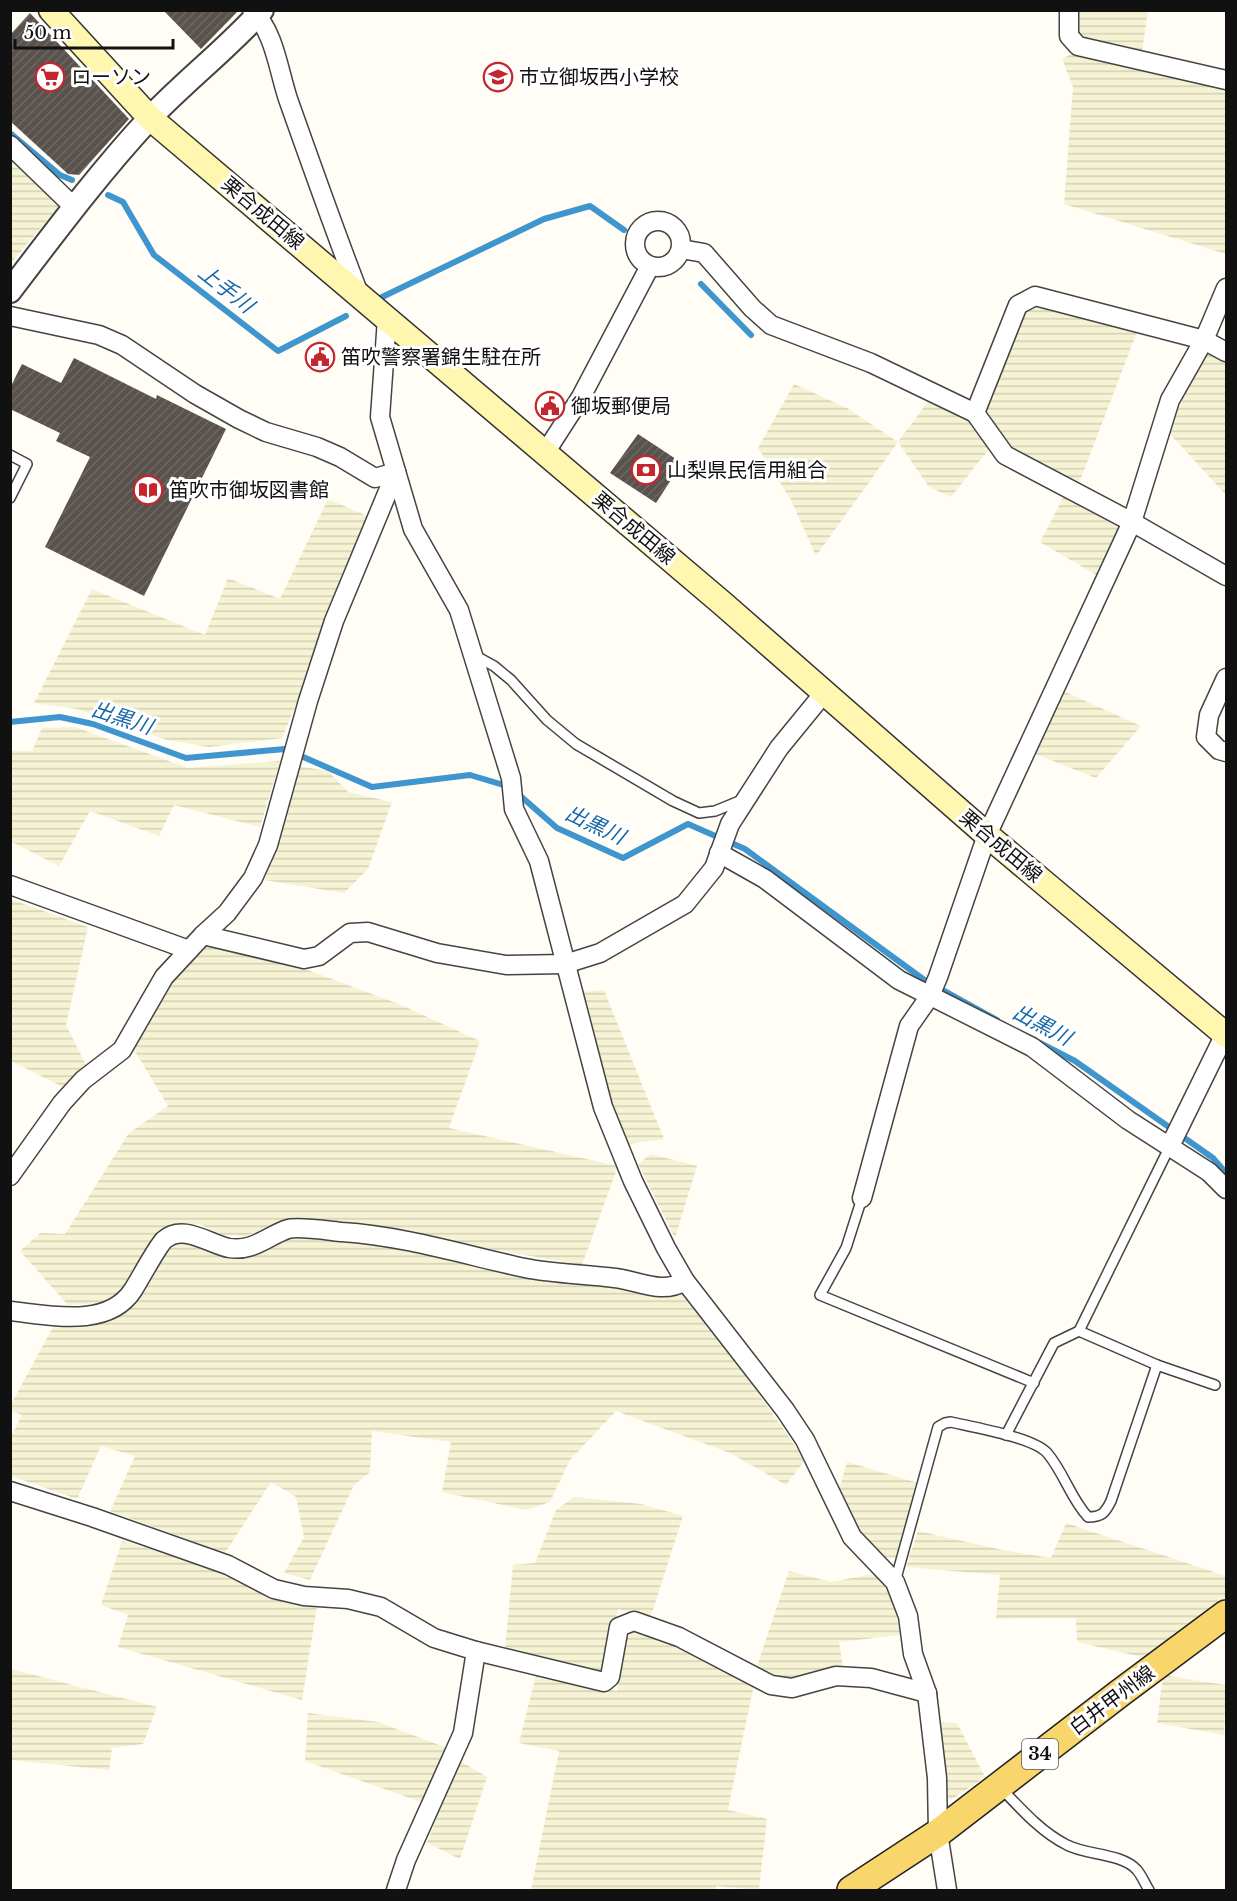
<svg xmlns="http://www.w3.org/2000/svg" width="1237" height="1901" font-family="'Libre Baskerville','Noto Sans JP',serif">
  <defs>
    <pattern id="farmland-rules" width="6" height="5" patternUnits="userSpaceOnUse" patternTransform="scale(1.5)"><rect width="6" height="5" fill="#f6f3d4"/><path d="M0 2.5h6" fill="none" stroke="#d2cfb5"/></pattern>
    <pattern id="building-hatch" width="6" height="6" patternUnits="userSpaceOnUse" patternTransform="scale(1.5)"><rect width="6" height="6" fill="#5a524d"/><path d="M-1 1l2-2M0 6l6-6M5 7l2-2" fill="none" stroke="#6d6662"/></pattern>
  </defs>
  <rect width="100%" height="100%" fill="#fffdf5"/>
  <g fill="url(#farmland-rules)">
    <polygon points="1076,11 1148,11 1142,51 1086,41 1077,32"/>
    <polygon points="1075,52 1226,86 1226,254 1064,204 1073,87 1062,59"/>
    <polygon points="10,155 60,205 11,263 10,263"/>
    <polygon points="1036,301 1137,332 1078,486 1015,453 984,413 1022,313"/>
    <polygon points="1204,352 1216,354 1226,360 1226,495 1168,432"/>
    <polygon points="794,384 847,408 898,442 932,396 971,421 989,449 951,497 929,487 898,442 816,556 791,500 758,448"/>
    <polygon points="1065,494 1128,525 1103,579 1040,542"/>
    <polygon points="328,499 374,519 282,738 209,747 167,740 77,709 34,703 92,589 205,635 228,578 280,599"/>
    <polygon points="1063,691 1141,726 1096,778 1033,753"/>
    <polygon points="75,727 188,768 280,761 260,827 174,805 159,836 90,811 59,866 14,843 10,841 10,756 12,751 32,751 42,728"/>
    <polygon points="297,766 328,771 348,792 392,802 368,869 344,893 265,880"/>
    <polygon points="10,899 88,927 66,1025 86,1065 65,1088 11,1061"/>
    <polygon points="200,942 305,969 399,1004 480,1041 449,1128 618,1166 582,1265 383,1230 289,1221 245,1236 223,1235 199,1224 167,1228 122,1296 99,1303 68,1305 20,1251 40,1233 65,1234 129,1133 168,1106 133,1048 167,980"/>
    <polygon points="604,990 664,1139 628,1144 606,1100 587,1031 584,992"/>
    <polygon points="651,1154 697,1166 675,1238 638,1164"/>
    <polygon points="298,1235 405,1246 515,1276 603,1283 670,1296 685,1289 805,1460 786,1485 730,1453 616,1411 570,1460 550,1502 526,1510 442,1492 451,1442 372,1431 370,1472 354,1485 310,1580 284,1573 304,1537 296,1497 271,1482 225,1553 110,1511 135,1456 101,1446 77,1499 11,1476 11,1437 22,1415 11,1411 11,1404 53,1327 99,1320 176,1241 191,1240 229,1256 253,1256"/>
    <polygon points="847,1462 918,1483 896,1558 883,1557 861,1535 839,1490"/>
    <polygon points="574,1497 641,1504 683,1516 650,1619 618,1609 603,1675 505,1649 513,1565 535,1563 556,1510"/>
    <polygon points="1066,1523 1226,1576 1226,1597 1146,1658 1077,1642 1076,1618 996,1619 1000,1575 906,1567 918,1531 1003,1550 1051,1558"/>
    <polygon points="122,1541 225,1571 281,1600 317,1606 302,1700 118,1647 128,1615 101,1605"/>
    <polygon points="789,1571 831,1582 878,1573 893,1589 900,1635 839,1642 843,1666 786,1681 756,1669"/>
    <polygon points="637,1630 693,1650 754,1684 728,1810 767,1819 759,1890 716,1886 715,1890 531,1890 559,1751 519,1743 536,1675 617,1691 624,1639"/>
    <polygon points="11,1669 157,1707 143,1744 112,1748 109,1770 11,1760"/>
    <polygon points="1163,1675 1226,1685 1224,1735 1157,1723"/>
    <polygon points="308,1713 378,1722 447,1748 424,1803 305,1761"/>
    <polygon points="941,1722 957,1723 985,1777 951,1800 943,1798"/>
    <polygon points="459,1760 487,1777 460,1859 427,1843"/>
  </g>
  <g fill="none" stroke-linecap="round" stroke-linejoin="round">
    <g stroke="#3f96cf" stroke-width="6">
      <polyline points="10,133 60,175 72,180"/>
      <polyline points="108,195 123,202 154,255 278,351 346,316"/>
      <polyline points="701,284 751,335"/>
      <polyline points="380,298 544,219 590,206 624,230"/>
      <polyline points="10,722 60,717 93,724 186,758 285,749 372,787 470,775 510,787"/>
      <polyline points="517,793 557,828 623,858 688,824 745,849 923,979 997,1020"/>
      <polyline points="1038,1042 1075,1061 1213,1158 1226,1173"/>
    </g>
  </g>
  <g fill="url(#building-hatch)">
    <polygon points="163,10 239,10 201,49"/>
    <polygon points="30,13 129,119 79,175 68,174 10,121 10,35"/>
    <polygon points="74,358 156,399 157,395 226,429 144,596 45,547 90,457 56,441 60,433 10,409 10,388 22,364 61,383"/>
    <polygon points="638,434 682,463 656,503 610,473"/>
  </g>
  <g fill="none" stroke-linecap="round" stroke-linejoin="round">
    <g stroke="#444" stroke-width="12">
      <g id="service">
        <polyline points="10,455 27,464 10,498"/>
        <polyline points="474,655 494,666 511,680 547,720 576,744 673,801 699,813 715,811 742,800"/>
        <polyline points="862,1198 846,1248 820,1295 1034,1383"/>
        <polyline points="1079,1331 1157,1365 1215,1385"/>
        <polyline points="1006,1435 1054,1343 1079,1331 1170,1146"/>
        <path d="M895,1582L938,1427L945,1423L951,1422C973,1427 1036,1438 1048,1454C1064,1473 1071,1499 1088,1517C1102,1517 1105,1513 1111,1501L1157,1365"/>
        <path d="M1000,1787C1020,1808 1041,1832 1067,1845C1085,1855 1122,1853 1137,1870C1142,1876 1145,1884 1149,1890"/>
      </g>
    </g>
    <g stroke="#444" stroke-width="21">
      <g id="minor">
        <path d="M252,10C275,33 278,69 288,99C311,164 334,229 359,294"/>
        <polyline points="1069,10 1069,36 1078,46 1226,80"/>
        <polyline points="10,145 74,207"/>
        <circle cx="658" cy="244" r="23"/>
        <polyline points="681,249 704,253 752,308 771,325 871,363 975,413 1005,455 1132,522 1226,576"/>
        <polyline points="10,316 99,335 122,345 195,394 239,419 266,432 317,447 340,457 375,478 396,472"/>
        <polyline points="387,319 380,417 413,529 459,610 511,778 514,809 539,861 603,1107 633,1181 666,1248 685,1281 785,1410 805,1440 852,1537 895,1582 908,1616 913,1654 927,1693 937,1778 938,1833 947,1890"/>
        <polyline points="975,413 1018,305 1035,296 1204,340 1226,352"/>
        <polyline points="545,453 581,397 650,266"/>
        <polyline points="1226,678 1209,715 1206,737 1219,750 1226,752"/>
        <polyline points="719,853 765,879 899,980 1032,1047 1128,1120 1209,1172 1226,1189"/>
        <polyline points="10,885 189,950"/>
        <polyline points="203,935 304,959 319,956 350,933 368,932 437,953 506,965 565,964 600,953 685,904 714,868 730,824 779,748 824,693"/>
        <polyline points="1170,1146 1226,1032"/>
        <polyline points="10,1176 62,1103 83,1080 122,1050 164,977 203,935 227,913 253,878 268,845 308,701 334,621 396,472"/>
        <polyline points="862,1198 909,1026 930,996 938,977 987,835 1132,522 1170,400 1204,340 1226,288"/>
        <path d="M10,1311C49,1315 108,1329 133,1290C140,1279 157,1247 164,1240C183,1223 209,1244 229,1248C253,1252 267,1236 288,1229C298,1226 331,1231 342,1232C404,1236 465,1255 525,1268C554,1274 586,1274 615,1278C640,1281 662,1295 685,1281"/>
        <polyline points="10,1491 92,1517 228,1565 274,1589 304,1596 348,1599 381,1607 434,1638 476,1651 604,1682 610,1677 619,1627 634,1621 679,1637 771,1685 792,1688 836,1676 871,1678 927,1693"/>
        <polyline points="396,1890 406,1860 463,1733 476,1651"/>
      </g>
    </g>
    <g stroke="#444" stroke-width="26">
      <path id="tertiary" d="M10,291C55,232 99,173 149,119C185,81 227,49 262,10"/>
    </g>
    <g stroke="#333" stroke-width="27">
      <polyline id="secondary" points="51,10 150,118 722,603 987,835 1226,1035"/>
    </g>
    <g stroke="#222" stroke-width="30">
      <polyline id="primary" points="851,1890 938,1833 1120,1693 1226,1614"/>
    </g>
    <use href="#service" stroke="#fff" stroke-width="9"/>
    <use href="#minor" stroke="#fff" stroke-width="18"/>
    <use href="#tertiary" stroke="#fff" stroke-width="22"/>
    <use href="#secondary" stroke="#fff6b0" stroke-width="24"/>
    <use href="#primary" stroke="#f9d66b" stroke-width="27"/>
  </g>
  <defs>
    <g id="supermarket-ring" transform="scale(1.5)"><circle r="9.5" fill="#fff" stroke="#c4262e" stroke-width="1.5"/><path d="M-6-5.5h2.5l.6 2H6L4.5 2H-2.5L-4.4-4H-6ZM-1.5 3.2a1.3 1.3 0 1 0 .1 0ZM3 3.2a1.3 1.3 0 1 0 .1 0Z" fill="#c4262e"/></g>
    <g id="school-ring" transform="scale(1.5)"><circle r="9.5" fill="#fff" stroke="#c4262e" stroke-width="1.5"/><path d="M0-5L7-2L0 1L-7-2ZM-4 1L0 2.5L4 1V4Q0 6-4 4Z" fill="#c4262e"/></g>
    <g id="civic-ring" transform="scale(1.5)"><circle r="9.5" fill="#fff" stroke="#c4262e" stroke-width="1.5"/><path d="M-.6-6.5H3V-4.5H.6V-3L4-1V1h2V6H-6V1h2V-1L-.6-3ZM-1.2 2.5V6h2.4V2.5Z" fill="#c4262e"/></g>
    <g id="bank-ring" transform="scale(1.5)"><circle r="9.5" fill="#fff" stroke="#c4262e" stroke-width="1.5"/><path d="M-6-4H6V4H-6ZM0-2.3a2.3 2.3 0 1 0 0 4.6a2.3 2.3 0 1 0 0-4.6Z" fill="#c4262e"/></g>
    <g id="library-ring" transform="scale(1.5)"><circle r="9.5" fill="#fff" stroke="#c4262e" stroke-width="1.5"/><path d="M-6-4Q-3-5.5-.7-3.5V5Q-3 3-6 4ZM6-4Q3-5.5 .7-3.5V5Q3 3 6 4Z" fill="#c4262e"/></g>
  </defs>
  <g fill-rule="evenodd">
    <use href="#supermarket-ring" x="50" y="77"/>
    <use href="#school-ring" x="498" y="77"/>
    <use href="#civic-ring" x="320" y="357"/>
    <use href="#civic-ring" x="550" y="406"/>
    <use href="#bank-ring" x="646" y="470"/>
    <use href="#library-ring" x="148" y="490"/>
  </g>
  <g text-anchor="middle" stroke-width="6" stroke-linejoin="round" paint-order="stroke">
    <rect fill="#fff" stroke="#585858" stroke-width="1.5" x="1022" y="1739" width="36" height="30" rx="4.5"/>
    <g font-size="18" font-weight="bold" fill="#111">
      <text x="1040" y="1760">34</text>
    </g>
    <g font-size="20" fill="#111" stroke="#fff" text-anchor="start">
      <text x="71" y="84">ローソン</text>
      <text x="519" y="84">市立御坂西小学校</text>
      <text x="341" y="364">笛吹警察署錦生駐在所</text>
      <text x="571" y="413">御坂郵便局</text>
      <text x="667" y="477">山梨県民信用組合</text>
      <text x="169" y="497">笛吹市御坂図書館</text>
    </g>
    <g font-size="20" fill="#111" stroke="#fff">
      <text transform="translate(263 213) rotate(40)" y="7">栗合成田線</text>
      <text transform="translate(634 528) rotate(40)" y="7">栗合成田線</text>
      <text transform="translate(1001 846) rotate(40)" y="7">栗合成田線</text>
      <text transform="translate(1112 1700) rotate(-37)" y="7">白井甲州線</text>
    </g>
    <g font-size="21" font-style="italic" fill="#1768a6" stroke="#fff">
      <text transform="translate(226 289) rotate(38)" y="7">上手川</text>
      <text transform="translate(122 718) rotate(18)" y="7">出黒川</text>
      <text transform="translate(595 825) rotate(25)" y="7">出黒川</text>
      <text transform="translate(1042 1025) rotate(28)" y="7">出黒川</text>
    </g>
  </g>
  <rect width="1237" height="1901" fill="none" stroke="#111111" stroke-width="24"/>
  <path d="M15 39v9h158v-9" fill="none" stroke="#111111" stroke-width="3"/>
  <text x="24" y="39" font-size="18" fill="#111111" stroke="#ffffff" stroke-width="4.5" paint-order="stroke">50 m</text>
</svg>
